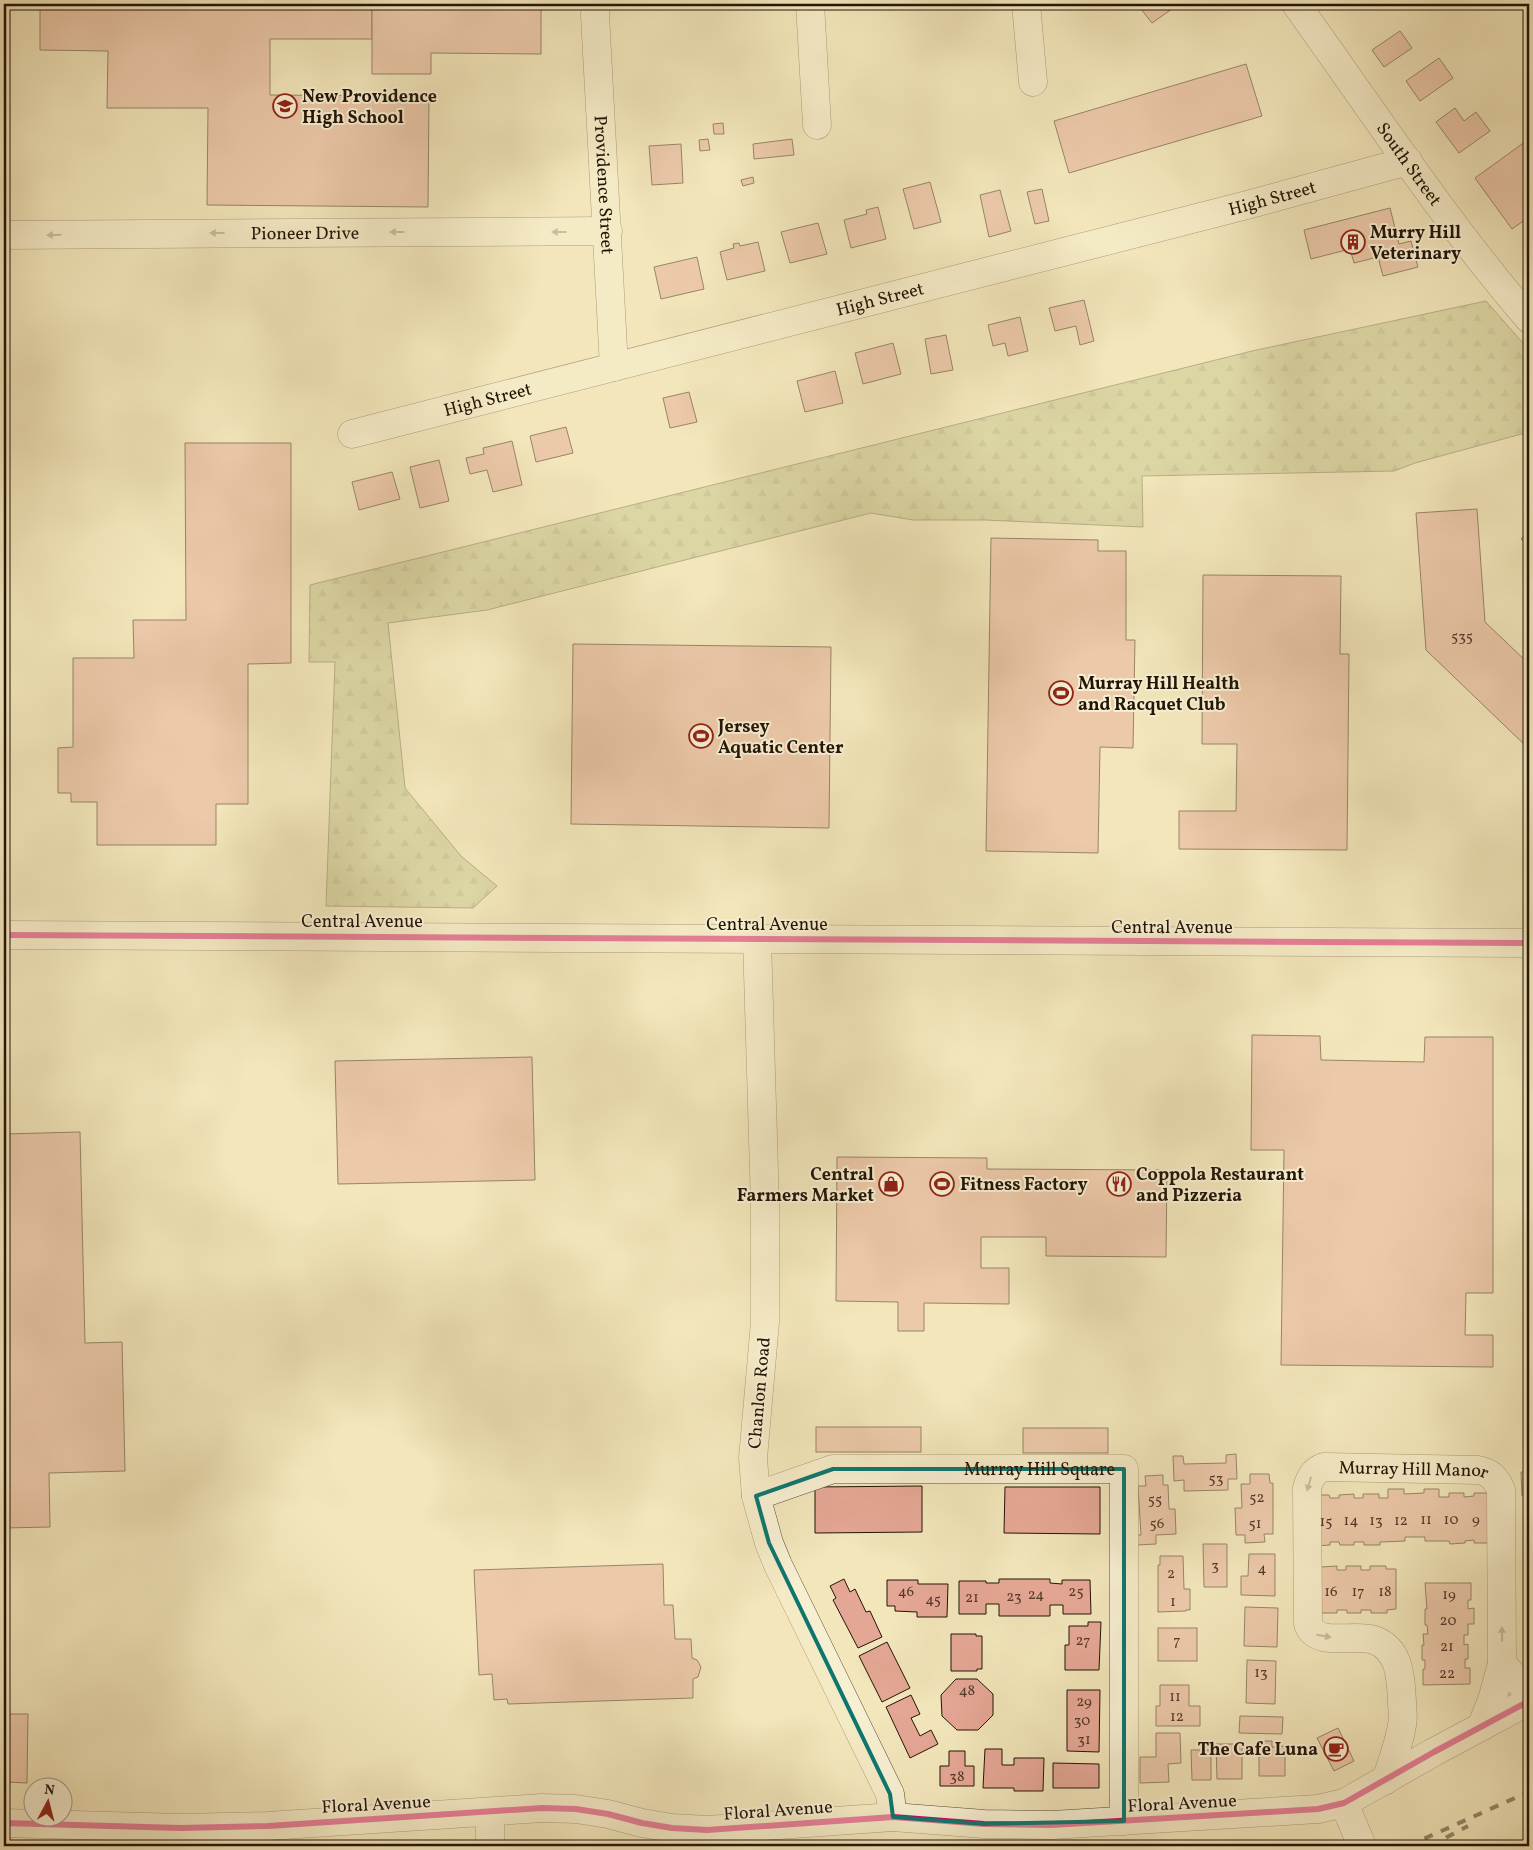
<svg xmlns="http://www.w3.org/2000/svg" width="1533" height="1850" font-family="Vollkorn,serif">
  <defs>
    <pattern id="forest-firs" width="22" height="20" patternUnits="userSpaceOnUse" patternTransform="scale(1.25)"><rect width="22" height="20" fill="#c1c38b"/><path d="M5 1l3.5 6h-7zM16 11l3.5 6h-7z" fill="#a6a776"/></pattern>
  </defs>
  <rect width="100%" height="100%" fill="#f2e6ba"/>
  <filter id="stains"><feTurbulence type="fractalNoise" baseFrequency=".004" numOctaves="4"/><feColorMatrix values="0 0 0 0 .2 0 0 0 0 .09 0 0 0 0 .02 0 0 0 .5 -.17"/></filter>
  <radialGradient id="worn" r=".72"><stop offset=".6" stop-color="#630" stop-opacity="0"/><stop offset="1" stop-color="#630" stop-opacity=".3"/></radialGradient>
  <polygon fill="url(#forest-firs)" stroke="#726c48" points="1486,301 1529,350 1529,432 1415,463 1394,471 1142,476 1143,527 985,520 913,520 871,513 487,610 388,623 405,788 461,856 497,886 473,908 326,906 335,662 309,662 310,585 1252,351"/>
  <g fill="#e5a795" stroke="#231406">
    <polygon points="40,4 372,4 372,39 270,39 270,95 429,96 428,207 207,205 208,108 107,108 108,51 40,50"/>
    <polygon points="372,4 541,4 541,54 431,53 431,74 372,74"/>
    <polygon points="1137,4 1179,4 1152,23"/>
    <polygon points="1400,31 1412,48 1384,67 1372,50"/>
    <polygon points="1439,58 1453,78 1420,101 1406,81"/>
    <polygon points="1246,64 1262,116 1069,173 1054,121"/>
    <polygon points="1455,108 1464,121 1476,112 1490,131 1459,153 1436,122"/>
    <polygon points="723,123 724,134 714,134 713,124"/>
    <polygon points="708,139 710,150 700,151 699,140"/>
    <polygon points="792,139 794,155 754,159 753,144"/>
    <polygon points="1529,139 1529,217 1512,229 1475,178"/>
    <polygon points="681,144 683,183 652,185 649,146"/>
    <polygon points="753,177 754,183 743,186 741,180"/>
    <polygon points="930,182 941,222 914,229 903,189"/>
    <polygon points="1042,189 1049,221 1035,224 1027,192"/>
    <polygon points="1000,190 1011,231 989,237 980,195"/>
    <polygon points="878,207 886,239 851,248 844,220 867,214 866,210"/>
    <polygon points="1390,208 1399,244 1411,241 1418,267 1383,276 1378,257 1354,263 1350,249 1311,259 1304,230"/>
    <polygon points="818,223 827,254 790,263 781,232"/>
    <polygon points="758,242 765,271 727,280 720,252 734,248 733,244 739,243 740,246"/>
    <polygon points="697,257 704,289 661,299 654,267"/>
    <polygon points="1084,300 1094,341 1080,345 1076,326 1055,331 1049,308"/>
    <polygon points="1020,317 1028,351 1008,356 1005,343 993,346 988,325"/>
    <polygon points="946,335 953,370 931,374 925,339"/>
    <polygon points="893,343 901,374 863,384 855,353"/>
    <polygon points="835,371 843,403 805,412 797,381"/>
    <polygon points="689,392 697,422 670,428 663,398"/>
    <polygon points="566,427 573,453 536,462 530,436"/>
    <polygon points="512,441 522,485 493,492 487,470 470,474 466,458 484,454 483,448"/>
    <polygon points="185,443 291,443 291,663 248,664 248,804 216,804 216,845 97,845 97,802 71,802 71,793 58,793 58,748 73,747 73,658 134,658 133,620 186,620"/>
    <polygon points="439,460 449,501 420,508 410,467"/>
    <polygon points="392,472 400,499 359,510 352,482"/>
    <polygon points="1477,509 1485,622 1529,664 1529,749 1426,650 1416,513"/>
    <polygon points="1529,529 1529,546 1521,539"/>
    <polygon points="991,538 1098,540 1098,551 1126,551 1126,640 1135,640 1133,748 1100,747 1098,853 986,851"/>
    <polygon points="1203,575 1341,576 1340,654 1349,654 1347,850 1179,849 1179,811 1236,811 1237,744 1202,744"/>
    <polygon points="573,644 831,647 829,828 571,824"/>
    <polygon points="1252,1035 1320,1036 1321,1060 1424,1062 1425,1037 1493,1037 1493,1293 1466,1293 1465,1335 1493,1335 1493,1367 1281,1365 1284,1150 1251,1150"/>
    <polygon points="532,1057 535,1180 338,1184 335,1061"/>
    <polygon points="80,1132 85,1343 122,1342 125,1471 49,1473 50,1527 4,1528 4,1134"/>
    <polygon points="837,1157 987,1158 987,1169 1167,1170 1166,1257 1046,1256 1046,1237 981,1237 981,1268 1009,1268 1009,1304 924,1303 924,1331 898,1331 898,1302 836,1301"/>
    <rect x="816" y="1427" width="105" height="25"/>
    <rect x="1023" y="1428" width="85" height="25"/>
    <polygon points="1236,1454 1237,1479 1228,1479 1228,1490 1184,1491 1184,1480 1174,1481 1173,1456 1183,1456 1184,1464 1226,1463 1226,1455"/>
    <polygon points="1529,1465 1529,1514 1527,1514 1526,1496 1522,1496 1521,1472 1529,1472"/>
    <polygon points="1250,1474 1269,1474 1270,1483 1273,1483 1273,1534 1264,1534 1265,1542 1245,1543 1245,1535 1236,1535 1235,1508 1242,1508 1241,1484 1250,1484"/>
    <polygon points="1163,1475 1163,1485 1168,1485 1169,1509 1175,1509 1176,1534 1156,1535 1156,1544 1137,1545 1137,1535 1141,1535 1138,1486 1146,1486 1145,1476"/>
    <polygon points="922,1486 922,1532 815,1533 815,1487"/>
    <polygon points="1005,1487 1100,1487 1100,1534 1004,1533"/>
    <polygon points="1388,1489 1404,1489 1404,1494 1424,1493 1424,1489 1439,1489 1439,1497 1449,1497 1449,1493 1464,1493 1464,1497 1474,1496 1474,1493 1489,1493 1489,1543 1474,1543 1474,1540 1465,1541 1465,1543 1450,1544 1449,1541 1425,1541 1425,1537 1405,1537 1405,1541 1380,1542 1380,1545 1364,1545 1364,1542 1354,1542 1354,1545 1340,1545 1339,1542 1330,1542 1330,1545 1314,1546 1314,1495 1329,1495 1330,1498 1339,1498 1339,1495 1354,1494 1354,1498 1363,1498 1363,1494 1379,1494 1379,1498 1388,1498"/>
    <polygon points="1525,1526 1529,1526 1529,1565 1527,1565"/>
    <polygon points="1203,1544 1227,1544 1227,1587 1204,1587"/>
    <polygon points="1249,1554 1275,1554 1275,1596 1241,1595 1241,1576 1248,1576"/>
    <polygon points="1160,1556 1183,1556 1184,1589 1190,1589 1190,1610 1186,1610 1186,1611 1158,1612 1158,1565 1160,1565"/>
    <polygon points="663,1564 664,1605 673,1605 675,1639 691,1639 692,1658 697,1660 701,1667 698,1677 693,1679 693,1698 508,1704 507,1699 494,1700 492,1674 479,1675 474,1570"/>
    <polygon points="1337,1566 1337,1570 1346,1570 1346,1566 1361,1566 1361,1570 1370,1570 1370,1566 1386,1566 1386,1569 1396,1569 1396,1609 1387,1610 1387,1613 1371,1613 1371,1610 1361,1610 1361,1613 1347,1613 1347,1610 1337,1610 1337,1613 1321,1613 1321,1567"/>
    <polygon points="844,1579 850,1592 855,1589 866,1612 870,1611 882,1637 858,1648 833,1600 836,1598 830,1586"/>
    <polygon points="999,1579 1050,1579 1050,1583 1062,1584 1062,1580 1090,1580 1091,1614 1063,1614 1063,1605 1050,1605 1050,1616 999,1616 999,1604 986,1604 986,1614 959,1614 959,1581 986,1581 986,1583 999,1583"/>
    <polygon points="887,1580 918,1580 918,1584 948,1584 947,1617 917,1617 917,1612 895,1611 895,1606 887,1606"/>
    <polygon points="1425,1583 1471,1583 1471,1600 1468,1600 1468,1609 1474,1608 1474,1624 1468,1624 1468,1635 1464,1635 1464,1645 1468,1644 1468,1659 1465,1659 1465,1668 1470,1668 1470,1684 1423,1685 1423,1669 1425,1669 1425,1660 1422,1660 1422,1645 1424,1645 1423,1634 1428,1634 1427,1625 1425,1625 1425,1609 1427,1609"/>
    <polygon points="1525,1595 1529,1595 1529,1619 1526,1619"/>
    <polygon points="1245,1607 1278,1608 1277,1647 1244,1646"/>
    <polygon points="1088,1622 1101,1622 1099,1670 1065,1670 1065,1645 1069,1645 1069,1626 1088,1626"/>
    <rect x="1158" y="1628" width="39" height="33"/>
    <polygon points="951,1634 976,1634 976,1636 982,1636 982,1669 977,1669 977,1671 951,1671"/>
    <polygon points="887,1642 910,1688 882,1702 859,1656"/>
    <polygon points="1247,1660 1276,1661 1275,1704 1246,1703"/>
    <polygon points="956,1679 977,1679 993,1694 993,1715 978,1730 957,1730 942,1716 941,1695"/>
    <polygon points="1160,1685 1189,1685 1189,1706 1200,1706 1200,1726 1156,1726 1156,1706 1160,1706"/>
    <polygon points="1067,1690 1100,1690 1099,1752 1067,1751"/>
    <polygon points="911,1695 920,1714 911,1718 920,1736 931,1730 938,1744 910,1758 886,1707"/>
    <polygon points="4,1714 28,1714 27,1783 4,1782"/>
    <polygon points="1240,1716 1283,1717 1282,1734 1239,1733"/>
    <polygon points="1338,1728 1354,1761 1334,1771 1317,1738"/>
    <polygon points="1156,1733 1180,1733 1181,1763 1168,1764 1169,1782 1140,1783 1140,1757 1156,1757"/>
    <polygon points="1259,1741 1272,1741 1272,1747 1285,1746 1285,1776 1259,1776"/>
    <polygon points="1216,1744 1242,1744 1242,1779 1217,1779"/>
    <polygon points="985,1749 1002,1749 1002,1765 1014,1765 1014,1758 1044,1758 1043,1791 1014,1791 1014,1788 983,1788"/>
    <polygon points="1191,1750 1211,1750 1211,1780 1192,1780"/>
    <polygon points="949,1751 965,1751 965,1766 974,1766 974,1786 940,1786 940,1766 949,1766"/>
    <polygon points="1053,1763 1099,1764 1099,1788 1053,1788"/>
  </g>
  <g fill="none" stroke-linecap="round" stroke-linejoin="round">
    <g stroke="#574833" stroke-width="29">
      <g id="minor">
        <path id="s1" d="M596,4L595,15L614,367"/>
        <polyline points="810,4 817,125"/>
        <polyline points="1026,4 1033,82"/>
        <path id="s2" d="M1296,4C1372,110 1444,220 1529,319"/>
        <path id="s3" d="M4,235L608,231"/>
        <path id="s4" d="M352,434L1247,205L1408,161"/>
        <polyline points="4,935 1529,943"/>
        <polyline points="757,939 765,1205 765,1322 753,1458 756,1496 769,1543 778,1565 890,1794 893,1817"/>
        <path id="s5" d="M756,1496L833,1469H1124V1821"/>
        <polyline points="1481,1727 1492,1700 1502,1664"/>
        <path id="s6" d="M1386,1780C1392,1762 1399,1744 1402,1725C1404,1717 1402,1709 1402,1702C1401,1678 1400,1649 1374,1640C1354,1633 1317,1648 1308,1624L1307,1488C1310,1478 1313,1471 1324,1467L1478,1470C1490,1472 1496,1478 1501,1490L1502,1664L1522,1685L1529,1688"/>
        <polyline points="1344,1803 1362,1846"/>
        <polyline points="490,1812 490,1846"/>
        <polyline points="4,1823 181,1828 268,1826 542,1808 576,1809 608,1814 642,1823 672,1828 707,1830 893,1817 984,1824 1052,1825 1318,1809 1344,1803 1434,1752 1529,1701"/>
      </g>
    </g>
    <use href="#minor" stroke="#f7efd2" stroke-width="28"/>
    <g stroke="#231406" stroke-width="4" stroke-dasharray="9 9" stroke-linecap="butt">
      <polyline points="1408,1846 1526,1793"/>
      <polyline points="1430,1846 1468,1826"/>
    </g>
    <g stroke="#f7efd2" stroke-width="9">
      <g id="cycleway">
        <polyline points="4,935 1529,943"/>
        <polyline points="4,1823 181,1828 268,1826 542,1808 576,1809 608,1814 642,1823 672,1828 707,1830 893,1817 984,1824 1052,1825 1318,1809 1344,1803 1434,1752 1529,1701"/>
      </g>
    </g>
    <use href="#cycleway" stroke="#d6006c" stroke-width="6"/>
  </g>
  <defs><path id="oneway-solid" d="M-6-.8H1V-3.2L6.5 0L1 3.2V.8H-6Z" transform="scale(1.25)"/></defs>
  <g fill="#988c76">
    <use href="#oneway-solid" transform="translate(397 232) rotate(180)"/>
    <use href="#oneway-solid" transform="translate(559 232) rotate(180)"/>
    <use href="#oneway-solid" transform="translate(217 233) rotate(180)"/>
    <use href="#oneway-solid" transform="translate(54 235) rotate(179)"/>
    <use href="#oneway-solid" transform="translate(1309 1484) rotate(106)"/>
    <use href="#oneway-solid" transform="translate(1502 1634) rotate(-91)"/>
    <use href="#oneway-solid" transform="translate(1324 1636) rotate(10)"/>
  </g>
  <path d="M0 0H1533V1850H0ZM833,1469H1124V1821L984,1824L893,1817L890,1794L769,1543L756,1496Z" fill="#f2e6ba" fill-opacity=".55" fill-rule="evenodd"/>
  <path fill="none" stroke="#0f766e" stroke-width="4" stroke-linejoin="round" d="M833,1469H1124V1821L984,1824L893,1817L890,1794L769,1543L756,1496Z"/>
  <defs>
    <g id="school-ring" transform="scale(1.25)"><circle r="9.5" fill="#f7efd2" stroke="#8f2418" stroke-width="1.5"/><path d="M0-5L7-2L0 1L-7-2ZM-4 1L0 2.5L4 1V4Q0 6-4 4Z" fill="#8f2418"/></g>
    <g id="building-ring" transform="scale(1.25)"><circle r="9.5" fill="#f7efd2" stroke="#8f2418" stroke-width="1.5"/><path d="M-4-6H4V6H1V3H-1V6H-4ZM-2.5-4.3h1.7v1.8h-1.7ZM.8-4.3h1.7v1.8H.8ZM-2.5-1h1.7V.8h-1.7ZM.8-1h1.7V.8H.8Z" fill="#8f2418"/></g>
    <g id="stadium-ring" transform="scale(1.25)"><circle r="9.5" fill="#f7efd2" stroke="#8f2418" stroke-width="1.5"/><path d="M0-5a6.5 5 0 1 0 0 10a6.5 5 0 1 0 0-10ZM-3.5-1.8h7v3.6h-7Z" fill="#8f2418"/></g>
    <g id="shop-ring" transform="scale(1.25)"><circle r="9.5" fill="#f7efd2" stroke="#8f2418" stroke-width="1.5"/><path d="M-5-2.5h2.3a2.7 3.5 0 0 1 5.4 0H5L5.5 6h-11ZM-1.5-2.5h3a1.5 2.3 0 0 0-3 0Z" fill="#8f2418"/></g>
    <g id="restaurant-ring" transform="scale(1.25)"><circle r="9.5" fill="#f7efd2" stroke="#8f2418" stroke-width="1.5"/><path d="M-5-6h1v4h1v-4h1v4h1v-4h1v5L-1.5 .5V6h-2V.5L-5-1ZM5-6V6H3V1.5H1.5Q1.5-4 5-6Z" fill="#8f2418"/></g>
    <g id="cafe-ring" transform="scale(1.25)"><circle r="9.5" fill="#f7efd2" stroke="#8f2418" stroke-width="1.5"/><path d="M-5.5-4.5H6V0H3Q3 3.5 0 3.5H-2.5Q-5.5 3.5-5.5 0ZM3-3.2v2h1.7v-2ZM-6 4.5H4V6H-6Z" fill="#8f2418"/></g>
  </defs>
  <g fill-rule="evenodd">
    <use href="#school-ring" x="285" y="106"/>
    <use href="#building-ring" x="1353" y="242"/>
    <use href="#stadium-ring" x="1061" y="693"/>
    <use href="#stadium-ring" x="701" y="736"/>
    <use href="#shop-ring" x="891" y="1184"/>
    <use href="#stadium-ring" x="942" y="1184"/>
    <use href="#restaurant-ring" x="1119" y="1184"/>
    <use href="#cafe-ring" x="1336" y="1749"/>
  </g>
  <g text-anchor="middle" stroke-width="4" stroke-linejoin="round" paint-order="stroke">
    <g font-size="15" fill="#54392a">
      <text x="1462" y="641">535</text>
      <text x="1216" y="1483">53</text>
      <text x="1257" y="1502">52</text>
      <text x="1155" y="1504">55</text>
      <text x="1426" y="1524">11</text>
      <text x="1451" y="1524">10</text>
      <text x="1476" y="1524">9</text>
      <text x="1351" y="1525">14</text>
      <text x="1376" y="1525">13</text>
      <text x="1401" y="1525">12</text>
      <text x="1326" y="1526">15</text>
      <text x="1157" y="1528">56</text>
      <text x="1255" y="1528">51</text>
      <text x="1215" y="1570">3</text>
      <text x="1262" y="1573">4</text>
      <text x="1171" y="1578">2</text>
      <text x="906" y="1596">46</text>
      <text x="1076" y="1596">25</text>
      <text x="1331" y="1596">16</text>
      <text x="1358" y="1596">17</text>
      <text x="1385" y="1596">18</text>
      <text x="1036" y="1599">24</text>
      <text x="1449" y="1599">19</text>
      <text x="1014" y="1601">23</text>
      <text x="972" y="1602">21</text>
      <text x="933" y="1604">45</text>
      <text x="1173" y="1606">1</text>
      <text x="1448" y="1625">20</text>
      <text x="1083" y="1645">27</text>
      <text x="1177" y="1645">7</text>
      <text x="1447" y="1651">21</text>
      <text x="1261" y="1677">13</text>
      <text x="1447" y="1678">22</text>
      <text x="967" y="1695">48</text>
      <text x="1175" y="1701">11</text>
      <text x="1084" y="1706">29</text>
      <text x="1177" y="1721">12</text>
      <text x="1082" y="1725">30</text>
      <text x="1084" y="1744">31</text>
      <text x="957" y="1781">38</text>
    </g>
    <g font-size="18" font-weight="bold" fill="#231406" stroke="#f7efd2" text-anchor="start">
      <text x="302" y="102">New Providence<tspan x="302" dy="21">High School</tspan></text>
      <text x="1370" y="238">Murry Hill<tspan x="1370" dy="21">Veterinary</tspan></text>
      <text x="1078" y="689">Murray Hill Health<tspan x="1078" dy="21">and Racquet Club</tspan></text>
      <text x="718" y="732">Jersey<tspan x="718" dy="21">Aquatic Center</tspan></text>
      <text x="874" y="1180" text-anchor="end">Central<tspan x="874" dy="21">Farmers Market</tspan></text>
      <text x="1136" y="1180">Coppola Restaurant<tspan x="1136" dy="21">and Pizzeria</tspan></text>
      <text x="960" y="1190">Fitness Factory</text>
      <text x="1318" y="1755" text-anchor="end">The Cafe Luna</text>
    </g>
    <g font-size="18" fill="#231406" stroke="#f7efd2">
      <text dy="6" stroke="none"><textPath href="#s2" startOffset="196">South Street</textPath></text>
      <text dy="6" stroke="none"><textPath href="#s1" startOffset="181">Providence Street</textPath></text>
      <text dy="6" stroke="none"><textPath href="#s4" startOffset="950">High Street</textPath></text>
      <text dy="6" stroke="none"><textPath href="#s3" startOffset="301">Pioneer Drive</textPath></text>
      <text dy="6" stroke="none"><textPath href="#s4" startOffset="545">High Street</textPath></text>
      <text dy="6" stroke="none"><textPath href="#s4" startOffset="140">High Street</textPath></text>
      <text x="362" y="927">Central Avenue</text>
      <text x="767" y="930">Central Avenue</text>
      <text x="1172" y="933">Central Avenue</text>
      <text transform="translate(759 1393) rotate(-85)" y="6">Chanlon Road</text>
      <text dy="6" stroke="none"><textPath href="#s5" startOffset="288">Murray Hill Square</textPath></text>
      <text dy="6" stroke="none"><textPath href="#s6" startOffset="479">Murray Hill Manor</textPath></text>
      <text transform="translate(1182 1803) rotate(-3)" y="6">Floral Avenue</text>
      <text transform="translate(376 1804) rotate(-3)" y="6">Floral Avenue</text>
      <text transform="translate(778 1810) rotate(-4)" y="6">Floral Avenue</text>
    </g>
  </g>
  <rect width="1533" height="1850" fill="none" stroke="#f2e6ba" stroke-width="20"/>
  <rect x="5" y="5" width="1523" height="1840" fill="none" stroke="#231406" stroke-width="2.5"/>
  <rect x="10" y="10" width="1513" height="1830" fill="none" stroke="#231406"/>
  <g transform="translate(48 1802) rotate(7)"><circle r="24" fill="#f7efd2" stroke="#a29780"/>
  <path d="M0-4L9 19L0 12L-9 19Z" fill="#8f2418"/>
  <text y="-8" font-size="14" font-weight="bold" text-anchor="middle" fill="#231406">N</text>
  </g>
  <rect width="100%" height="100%" filter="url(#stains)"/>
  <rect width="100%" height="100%" fill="url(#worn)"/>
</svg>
